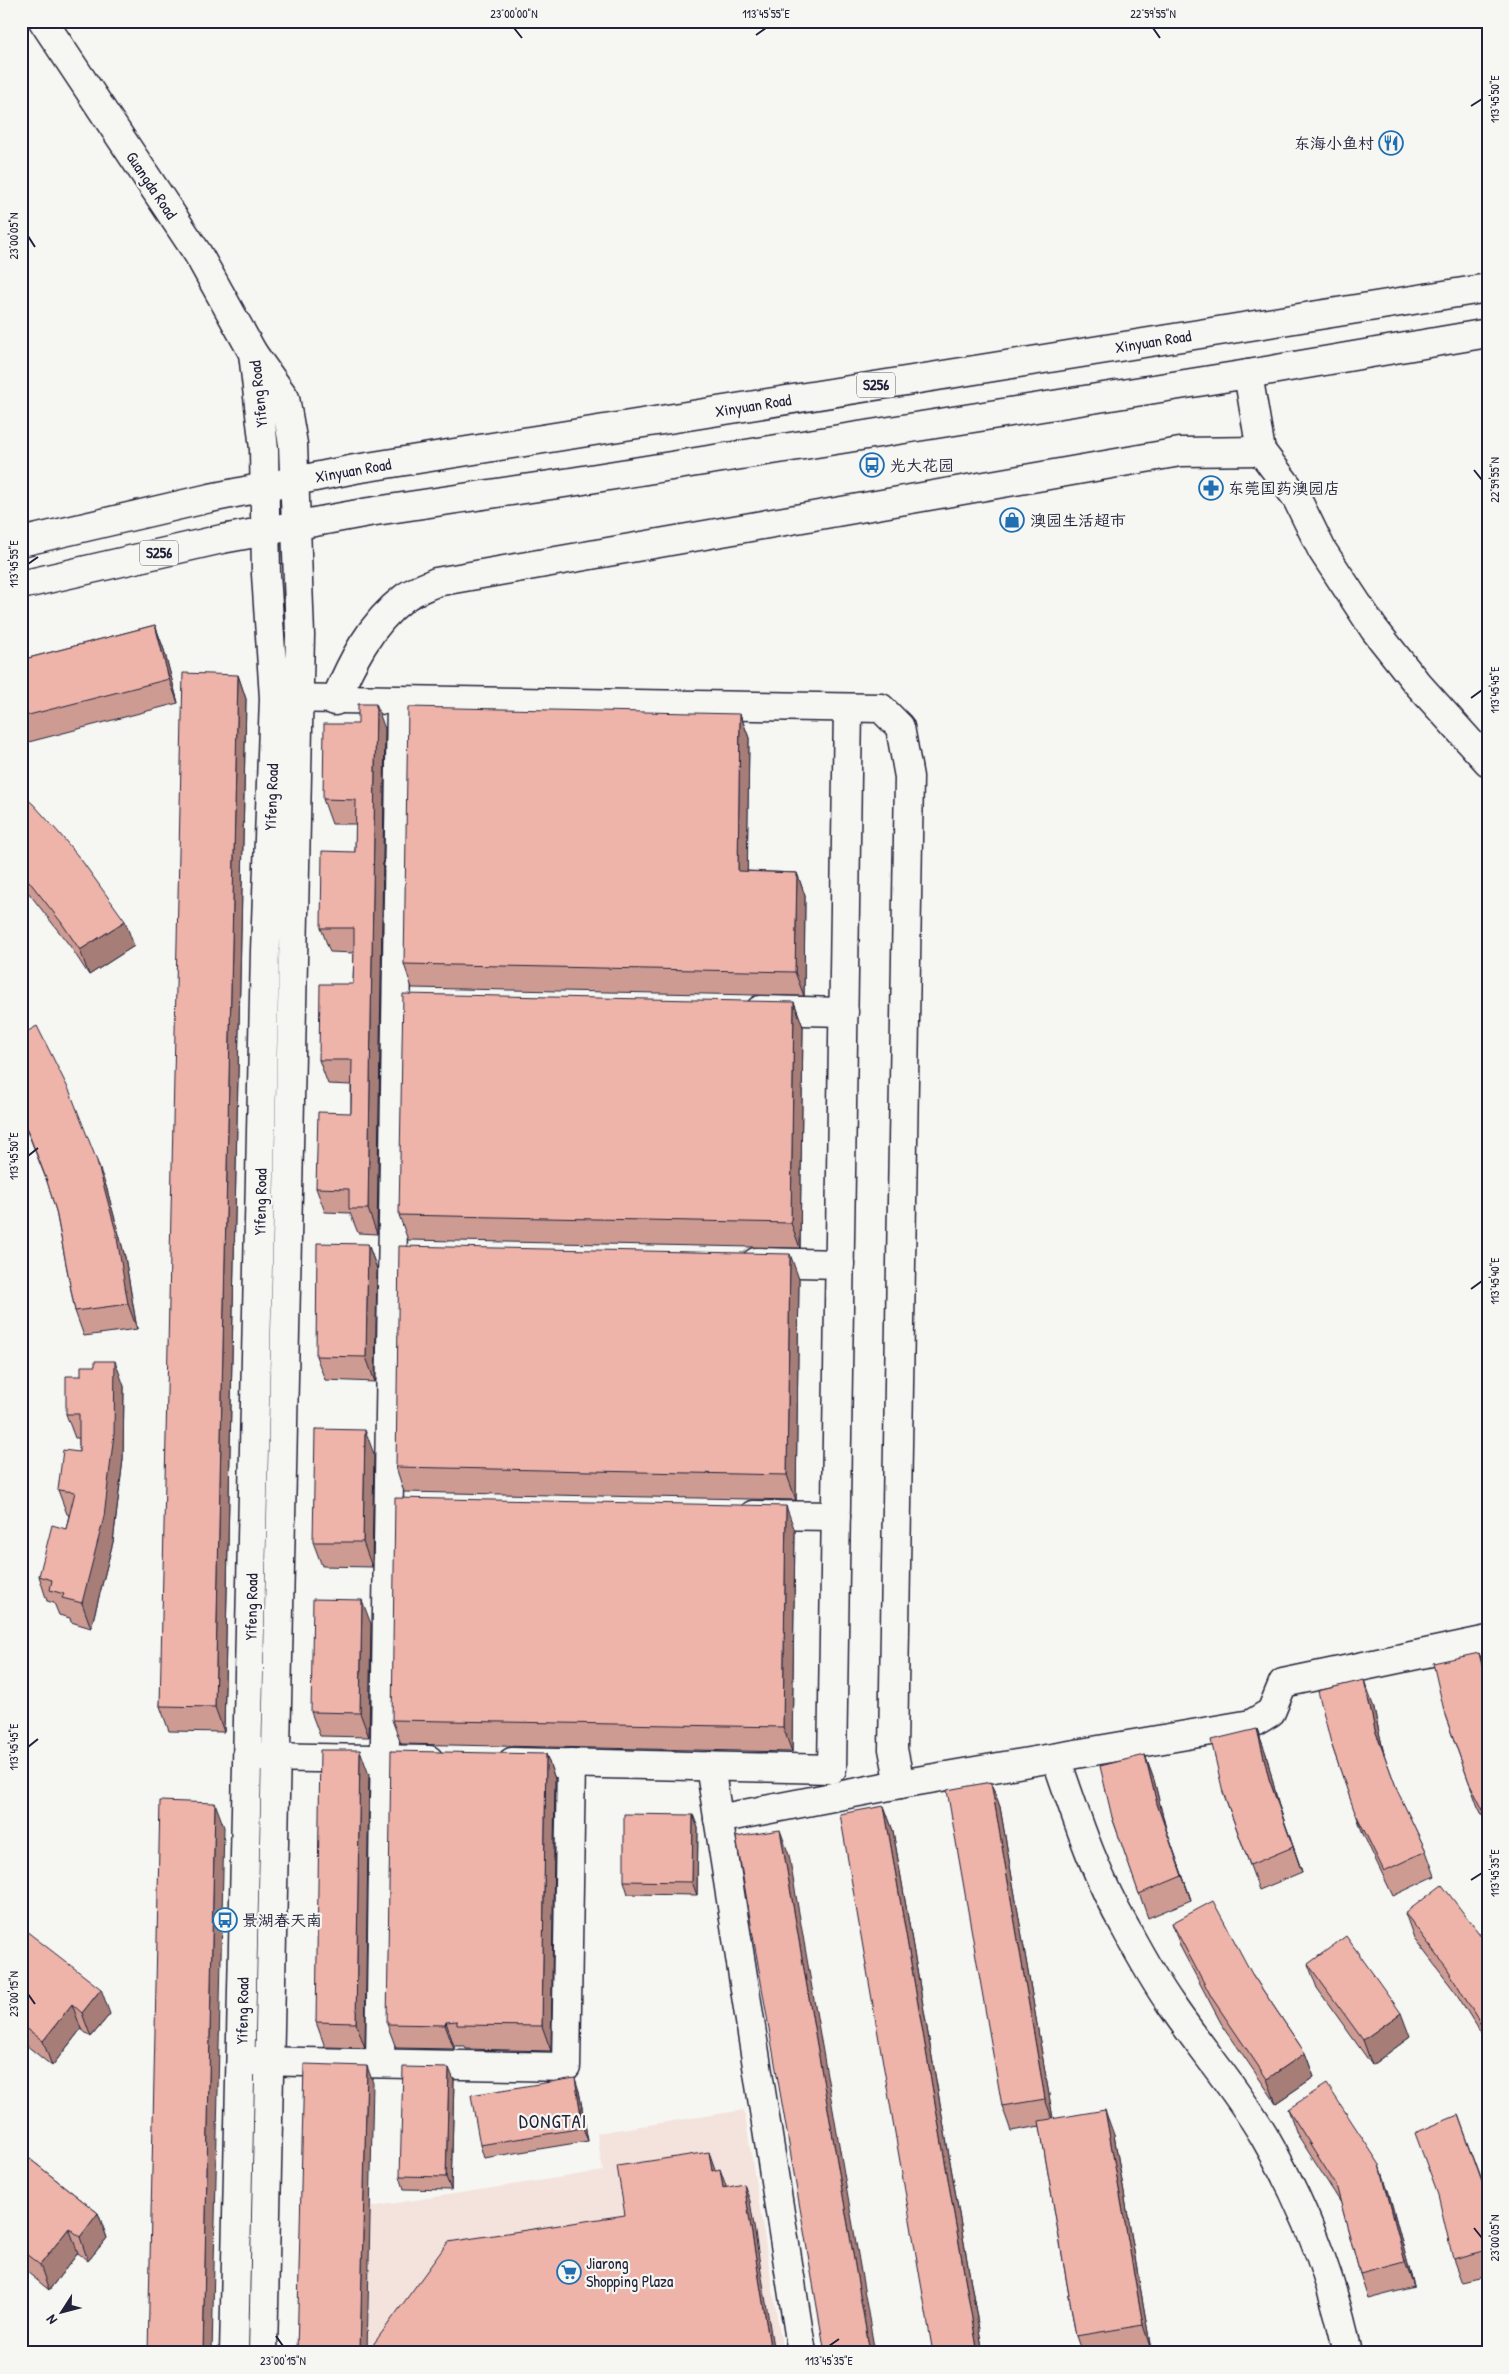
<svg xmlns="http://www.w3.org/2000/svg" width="1509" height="2374" font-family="'Patrick Hand','LXGW WenKai TC',sans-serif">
  <rect width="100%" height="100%" fill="#f6f6f2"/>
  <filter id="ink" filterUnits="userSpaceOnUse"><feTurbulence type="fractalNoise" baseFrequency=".02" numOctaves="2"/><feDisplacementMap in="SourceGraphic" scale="10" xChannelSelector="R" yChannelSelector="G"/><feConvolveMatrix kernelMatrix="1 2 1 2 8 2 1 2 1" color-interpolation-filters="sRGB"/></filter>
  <g filter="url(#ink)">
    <polygon fill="#f4e2dc" points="744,2110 783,2353 368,2353 370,2207 603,2171 597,2133"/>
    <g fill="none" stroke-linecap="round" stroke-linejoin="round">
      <g stroke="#22223b" stroke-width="31">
        <g id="minor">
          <polyline points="43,21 198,254 253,353"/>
          <polyline points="1248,374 1261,451 1296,497 1322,550 1374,629 1416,682 1488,762"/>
          <polyline points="281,698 881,708 900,727 909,777 893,1749 900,1784"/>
          <path d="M335,701C351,663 370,624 404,598C413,591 426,587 436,582L1180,452L1261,451"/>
          <polyline points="760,1010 844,1012"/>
          <polyline points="756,1262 840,1264"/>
          <polyline points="753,1515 836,1516"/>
          <polyline points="259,1757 429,1760"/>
          <path d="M1056,1758C1076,1816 1095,1875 1126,1929C1140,1955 1155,1982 1172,2006C1202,2050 1237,2090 1264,2136C1303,2203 1332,2277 1348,2353"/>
          <polyline points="512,1762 832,1769 848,708"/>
          <polyline points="710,1766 802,2353"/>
          <polyline points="718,1819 900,1784 1251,1724 1271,1712 1283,1683 1488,1640"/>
          <polyline points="251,2061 566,2067 571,1763"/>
          <polyline points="380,2063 401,702"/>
          <polyline points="234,2353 265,951 274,698 266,574 264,449 253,353 285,398 293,444 300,635 263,2353"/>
        </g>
      </g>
      <g stroke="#22223b" stroke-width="31">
        <g id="major">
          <polyline points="21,542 210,498 355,469 1488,288"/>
          <polyline points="21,585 222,539 369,512 571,482 1248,374 1488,333"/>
        </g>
      </g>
      <use href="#minor" stroke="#f6f6f2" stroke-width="28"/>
      <use href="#major" stroke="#f6f6f2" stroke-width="28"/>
    </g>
    <g fill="#cd9b92" stroke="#22223b">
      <polygon points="155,625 164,650 178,703 21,744 21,660"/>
      <polygon points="238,675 246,699 224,1732 169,1731 160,1706"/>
      <polygon points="740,714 749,738 747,871 797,873 805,896 804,996 412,988 404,964"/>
      <polygon points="385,729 377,1234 358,1233 350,1213 325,1212 316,1188 351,1113 351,1085 328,1084 319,1060 353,984 354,953 330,952 321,928 355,852 356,824 332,824 323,799"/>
      <polygon points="21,793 134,946 89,975 70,946 28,892 21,886"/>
      <polygon points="794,1002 803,1027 800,1248 408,1240 399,1215"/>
      <polygon points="21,1035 106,1186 125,1257 137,1329 84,1336 75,1311 56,1211 48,1184 30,1138 21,1120"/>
      <polygon points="368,1244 377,1269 375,1382 325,1380 316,1356"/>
      <polygon points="799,1279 796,1500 404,1492 396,1467"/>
      <polygon points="95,1366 124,1386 123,1459 113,1542 91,1628 71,1622 70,1618 59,1615 54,1603 47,1601 39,1576 66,1529 69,1515 67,1514 58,1490 79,1452 79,1438 75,1438 66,1414 81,1376"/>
      <polygon points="374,1454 372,1567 322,1566 313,1542"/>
      <polygon points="795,1531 792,1752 401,1744 392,1720"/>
      <polygon points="371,1624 369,1737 320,1736 311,1712"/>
      <polygon points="1488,1676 1488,1826 1478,1807 1445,1715"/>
      <polygon points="1373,1705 1384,1754 1398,1793 1426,1851 1435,1876 1393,1896 1363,1834 1331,1743"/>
      <polygon points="1257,1729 1266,1754 1278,1803 1302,1872 1259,1890 1223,1792"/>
      <polygon points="546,1754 555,1779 551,2051 466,2049 465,2046 454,2046 454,2049 396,2048 387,2024"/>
      <polygon points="1145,1755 1154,1780 1166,1829 1191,1900 1148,1918 1112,1817"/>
      <polygon points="369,1775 365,2048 325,2047 316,2022"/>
      <polygon points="991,1782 1000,1807 1053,2119 1114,2135 1151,2350 1135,2353 1082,2353 1076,2336 1040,2126 1011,2131 1002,2106"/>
      <polygon points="884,1806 893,1831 983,2353 933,2353"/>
      <polygon points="693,1815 698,1828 697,1895 628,1894 624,1881"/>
      <polygon points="1405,1913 1488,1945 1488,2045 1456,1993 1414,1938"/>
      <polygon points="1172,1923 1252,1974 1305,2053 1314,2077 1276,2103 1221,2023 1181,1948"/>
      <polygon points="21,1927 110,2014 91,2037 81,2029 52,2066 21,2041"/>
      <polygon points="1308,1964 1410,2037 1372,2065 1317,1988"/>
      <polygon points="454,2080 451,2190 404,2189 400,2176"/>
      <polygon points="579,2091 588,2141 484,2158 480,2145"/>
      <polygon points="1288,2109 1388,2190 1414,2287 1368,2299 1360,2274 1341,2203 1297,2134"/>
      <polygon points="21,2152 98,2213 107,2238 88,2261 78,2253 49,2290 21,2267"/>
      <polygon points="1488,2197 1488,2277 1462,2283 1453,2259"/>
    </g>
    <g fill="#a77e77" stroke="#22223b">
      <polygon points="155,625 164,650 178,703 169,679"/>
      <polygon points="238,675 246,699 224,1732 215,1707"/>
      <polygon points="376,704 385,729 377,1234 368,1209"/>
      <polygon points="740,714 749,738 747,895 738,871"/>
      <polygon points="797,873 805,896 804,996 795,972"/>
      <polygon points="125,921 134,946 89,975 80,950"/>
      <polygon points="794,1002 803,1027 800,1248 791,1223"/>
      <polygon points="21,1004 27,1019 21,1022"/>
      <polygon points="97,1161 106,1186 125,1257 137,1329 128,1304"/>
      <polygon points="368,1244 377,1269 375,1382 366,1357"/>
      <polygon points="790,1254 799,1279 796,1500 787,1475"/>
      <polygon points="115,1361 124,1386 123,1459 113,1542 91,1628 82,1603"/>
      <polygon points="365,1430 374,1454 372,1567 363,1542"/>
      <polygon points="786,1506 795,1531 792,1752 783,1727"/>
      <polygon points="362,1600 371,1624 369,1737 360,1713"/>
      <polygon points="1479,1653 1488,1676 1488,1690"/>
      <polygon points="1364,1680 1373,1705 1384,1754 1375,1730"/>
      <polygon points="1257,1729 1266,1754 1278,1803 1302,1872 1269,1779"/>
      <polygon points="360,1750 369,1775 365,2048 356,2023"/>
      <polygon points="546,1754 555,1779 551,2051 542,2026"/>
      <polygon points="1145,1755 1154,1780 1166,1829 1191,1900 1157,1804"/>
      <polygon points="991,1782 1000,1807 1054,2124 1045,2099"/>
      <polygon points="215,1803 224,1827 212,2353 203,2353"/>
      <polygon points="884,1806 893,1831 983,2353 979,2353 977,2348"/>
      <polygon points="693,1815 698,1828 697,1895 692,1882"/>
      <polygon points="780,1830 789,1855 875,2353 870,2353"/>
      <polygon points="101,1989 110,2014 91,2037 82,2013"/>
      <polygon points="72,2004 81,2029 52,2066 43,2041"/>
      <polygon points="1401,2013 1410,2037 1372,2065 1363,2040"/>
      <polygon points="446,2022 454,2046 454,2049 445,2025"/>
      <polygon points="1305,2053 1314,2077 1276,2103 1267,2079"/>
      <polygon points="367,2066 373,2083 367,2353 360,2353"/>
      <polygon points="449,2068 454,2080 451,2190 446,2177"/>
      <polygon points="575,2078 579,2091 588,2141 583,2128"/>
      <polygon points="1105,2110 1114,2135 1151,2350 1143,2325"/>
      <polygon points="1458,2115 1488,2197 1488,2204"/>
      <polygon points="709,2152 715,2169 718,2188 712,2171"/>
      <polygon points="1380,2165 1388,2190 1414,2287 1405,2262"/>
      <polygon points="720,2169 726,2186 729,2205 723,2188"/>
      <polygon points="744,2184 750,2201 774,2353 771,2353"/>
      <polygon points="98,2213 107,2238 88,2261 80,2237"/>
      <polygon points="69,2228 78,2253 49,2290 40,2265"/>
    </g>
    <g fill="#eeb4aa" stroke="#22223b">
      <polygon points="155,625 169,679 21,717 21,660"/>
      <polygon points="183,673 238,675 215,1707 160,1706"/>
      <polygon points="358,704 376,704 368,1209 349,1209 349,1189 316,1188 318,1112 351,1113 352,1060 319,1060 320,984 353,984 354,949 354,928 321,928 322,851 355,852 356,800 323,799 324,724 358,724"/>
      <polygon points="408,707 740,714 738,871 797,873 795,972 404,964"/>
      <polygon points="21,793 34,805 59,833 82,861 125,921 80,950 61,922 21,871"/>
      <polygon points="403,994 794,1002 791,1223 399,1215"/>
      <polygon points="37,1026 70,1092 97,1161 116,1232 128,1304 75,1311 56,1211 46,1178 21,1114 21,1035"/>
      <polygon points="317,1243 368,1244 366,1357 316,1356"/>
      <polygon points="399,1246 790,1254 787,1475 396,1467"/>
      <polygon points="95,1361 115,1361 114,1434 104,1517 82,1603 62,1598 64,1594 50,1590 52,1580 39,1576 52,1525 66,1529 75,1492 58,1490 63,1450 79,1452 79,1414 66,1414 66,1376 81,1376 81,1366 95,1366"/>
      <polygon points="315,1429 365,1430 363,1542 313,1542"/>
      <polygon points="395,1498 786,1506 783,1727 392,1720"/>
      <polygon points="313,1599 362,1600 360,1713 311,1712"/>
      <polygon points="1479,1653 1488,1690 1488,1820 1469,1782 1445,1715 1433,1663"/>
      <polygon points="1364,1680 1375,1730 1398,1792 1426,1851 1384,1871 1354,1810 1331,1743 1318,1691"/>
      <polygon points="1257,1729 1269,1779 1293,1847 1250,1865 1223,1792 1211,1740"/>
      <polygon points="320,1750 360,1750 356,2023 316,2022"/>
      <polygon points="391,1751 546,1754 542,2026 457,2025 457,2021 446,2022 445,2025 387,2024"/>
      <polygon points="1145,1755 1157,1804 1182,1876 1139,1894 1112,1817 1100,1766"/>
      <polygon points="991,1782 1045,2099 1002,2106 947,1790"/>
      <polygon points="160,1801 215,1803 203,2353 148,2353"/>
      <polygon points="884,1806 977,2348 948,2353 933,2353 840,1814"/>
      <polygon points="624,1814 693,1815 692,1882 624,1881"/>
      <polygon points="780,1830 870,2353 825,2353 736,1837"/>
      <polygon points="1442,1885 1488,1945 1488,2025 1483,2028 1447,1968 1405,1913"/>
      <polygon points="1213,1901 1252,1974 1305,2053 1267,2079 1212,1998 1172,1923"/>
      <polygon points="21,1927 101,1989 82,2013 72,2004 43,2041 21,2024"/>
      <polygon points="1346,1936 1401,2013 1363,2040 1308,1964"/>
      <polygon points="304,2064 367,2066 360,2353 297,2353"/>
      <polygon points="403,2067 449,2068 446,2177 400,2176"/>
      <polygon points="575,2078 583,2128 480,2145 471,2095"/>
      <polygon points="1327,2084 1380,2165 1405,2262 1360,2274 1336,2185 1288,2109"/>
      <polygon points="1105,2110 1143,2325 1076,2336 1039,2121"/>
      <polygon points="1458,2115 1482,2182 1488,2204 1488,2250 1453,2259 1438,2195 1415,2133"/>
      <polygon points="21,2152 98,2213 80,2237 69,2228 40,2265 21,2250"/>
      <polygon points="709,2152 712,2171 720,2169 723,2188 744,2184 771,2353 367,2353 448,2242 625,2215 617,2166"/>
    </g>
  </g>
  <path fill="none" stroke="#22223b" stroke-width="2" d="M514,28L522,38M1153,28L1160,38M756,35L766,28M1471,106L1482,99M28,236L35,247M1474,470L1482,480M28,564L38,557M1471,698L1482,690M28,1156L38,1148M1471,1289L1482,1281M28,1747L38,1739M1471,1880L1482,1873M28,1994L35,2004M1474,2228L1482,2238M276,2336L283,2346M829,2346L839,2339"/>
  <defs>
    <g id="restaurant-ring" transform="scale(1.25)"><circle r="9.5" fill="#f6f6f2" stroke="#1f6fb2" stroke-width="1.5"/><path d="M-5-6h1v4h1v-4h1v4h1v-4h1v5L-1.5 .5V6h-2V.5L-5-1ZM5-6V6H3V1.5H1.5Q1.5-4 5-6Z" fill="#1f6fb2"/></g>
    <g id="bus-ring" transform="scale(1.25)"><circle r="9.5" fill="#f6f6f2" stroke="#1f6fb2" stroke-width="1.5"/><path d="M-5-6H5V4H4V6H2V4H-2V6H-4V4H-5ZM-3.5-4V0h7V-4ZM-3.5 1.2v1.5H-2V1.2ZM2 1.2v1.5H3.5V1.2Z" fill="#1f6fb2"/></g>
    <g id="pharmacy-ring" transform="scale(1.25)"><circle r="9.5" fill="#f6f6f2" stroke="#1f6fb2" stroke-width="1.5"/><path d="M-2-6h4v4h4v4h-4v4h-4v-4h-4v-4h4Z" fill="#1f6fb2"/></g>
    <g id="shop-ring" transform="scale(1.25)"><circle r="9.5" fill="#f6f6f2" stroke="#1f6fb2" stroke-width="1.5"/><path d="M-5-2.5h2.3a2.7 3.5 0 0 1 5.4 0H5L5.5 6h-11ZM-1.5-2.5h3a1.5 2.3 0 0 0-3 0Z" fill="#1f6fb2"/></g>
    <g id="supermarket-ring" transform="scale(1.25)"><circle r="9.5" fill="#f6f6f2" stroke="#1f6fb2" stroke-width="1.5"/><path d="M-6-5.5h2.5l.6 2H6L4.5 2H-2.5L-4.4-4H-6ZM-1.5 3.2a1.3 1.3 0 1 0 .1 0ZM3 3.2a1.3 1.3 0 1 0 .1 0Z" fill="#1f6fb2"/></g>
  </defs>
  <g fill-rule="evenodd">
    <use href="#restaurant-ring" x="1391" y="143"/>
    <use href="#bus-ring" x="872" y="465"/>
    <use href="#pharmacy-ring" x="1211" y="488"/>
    <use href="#shop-ring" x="1012" y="520"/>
    <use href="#bus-ring" x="225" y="1920"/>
    <use href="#supermarket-ring" x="569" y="2272"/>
  </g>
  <g text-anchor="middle" stroke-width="4.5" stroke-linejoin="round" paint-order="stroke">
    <g fill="#f6f6f2" stroke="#626272" stroke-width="1">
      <rect x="857" y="372.5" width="38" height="25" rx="4"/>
      <rect x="140" y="540.5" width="38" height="25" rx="4"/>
    </g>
    <g font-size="15" font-weight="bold" fill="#22223b">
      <text x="876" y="390">S256</text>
      <text x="159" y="558">S256</text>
    </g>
    <g font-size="16" fill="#22223b" stroke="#f6f6f2" text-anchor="start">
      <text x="1374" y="149" text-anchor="end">东海小鱼村</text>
      <text x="890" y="471">光大花园</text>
      <text x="1228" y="494">东莞国药澳园店</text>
      <text x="1030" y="526">澳园生活超市</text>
      <text x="242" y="1926">景湖春天南</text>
      <text x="586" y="2269">Jiarong<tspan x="586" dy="18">Shopping Plaza</tspan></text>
    </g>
    <g font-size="16" fill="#22223b" stroke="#f6f6f2">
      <text transform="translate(152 185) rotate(56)" y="6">Guangda Road</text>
      <text transform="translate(1153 341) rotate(-9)" y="6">Xinyuan Road</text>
      <text transform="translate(258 394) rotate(-96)" y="6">Yifeng Road</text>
      <text transform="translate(753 405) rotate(-9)" y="6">Xinyuan Road</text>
      <text transform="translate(353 470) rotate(-10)" y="6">Xinyuan Road</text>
      <text transform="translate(271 797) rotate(-88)" y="6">Yifeng Road</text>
      <text transform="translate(260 1202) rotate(-89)" y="6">Yifeng Road</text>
      <text transform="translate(251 1607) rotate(-89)" y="6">Yifeng Road</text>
      <text transform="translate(242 2011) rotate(-89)" y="6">Yifeng Road</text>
    </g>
    <g font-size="19" letter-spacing="1" fill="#22223b" stroke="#f6f6f2">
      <text x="553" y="2128">DONGTAI</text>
    </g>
  </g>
  <rect width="1509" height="2374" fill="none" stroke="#f6f6f2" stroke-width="55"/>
  <g transform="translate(62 2312) rotate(234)" stroke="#f6f6f2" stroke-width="4" paint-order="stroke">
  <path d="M0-4L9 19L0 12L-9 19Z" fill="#22223b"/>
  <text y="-8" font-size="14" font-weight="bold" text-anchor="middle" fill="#22223b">N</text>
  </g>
  <rect x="28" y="28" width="1454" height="2318" fill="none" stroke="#22223b" stroke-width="2"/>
  <g font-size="12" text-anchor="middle" fill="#22223b">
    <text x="514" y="18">23°00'00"N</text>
    <text x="766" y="18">113°45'55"E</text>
    <text x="1153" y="18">22°59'55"N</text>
    <text transform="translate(1495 99) rotate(-90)" y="4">113°45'50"E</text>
    <text transform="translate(14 236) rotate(-90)" y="4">23°00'05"N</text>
    <text transform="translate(1495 480) rotate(-90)" y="4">22°59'55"N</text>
    <text transform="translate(14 564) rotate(-90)" y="4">113°45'55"E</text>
    <text transform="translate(1495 690) rotate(-90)" y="4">113°45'45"E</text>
    <text transform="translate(14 1156) rotate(-90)" y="4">113°45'50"E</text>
    <text transform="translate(1495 1281) rotate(-90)" y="4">113°45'40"E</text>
    <text transform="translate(14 1747) rotate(-90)" y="4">113°45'45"E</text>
    <text transform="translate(1495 1873) rotate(-90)" y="4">113°45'35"E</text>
    <text transform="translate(14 1994) rotate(-90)" y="4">23°00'15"N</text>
    <text transform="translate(1495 2238) rotate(-90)" y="4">23°00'05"N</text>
    <text x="283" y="2365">23°00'15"N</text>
    <text x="829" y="2365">113°45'35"E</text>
  </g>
</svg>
